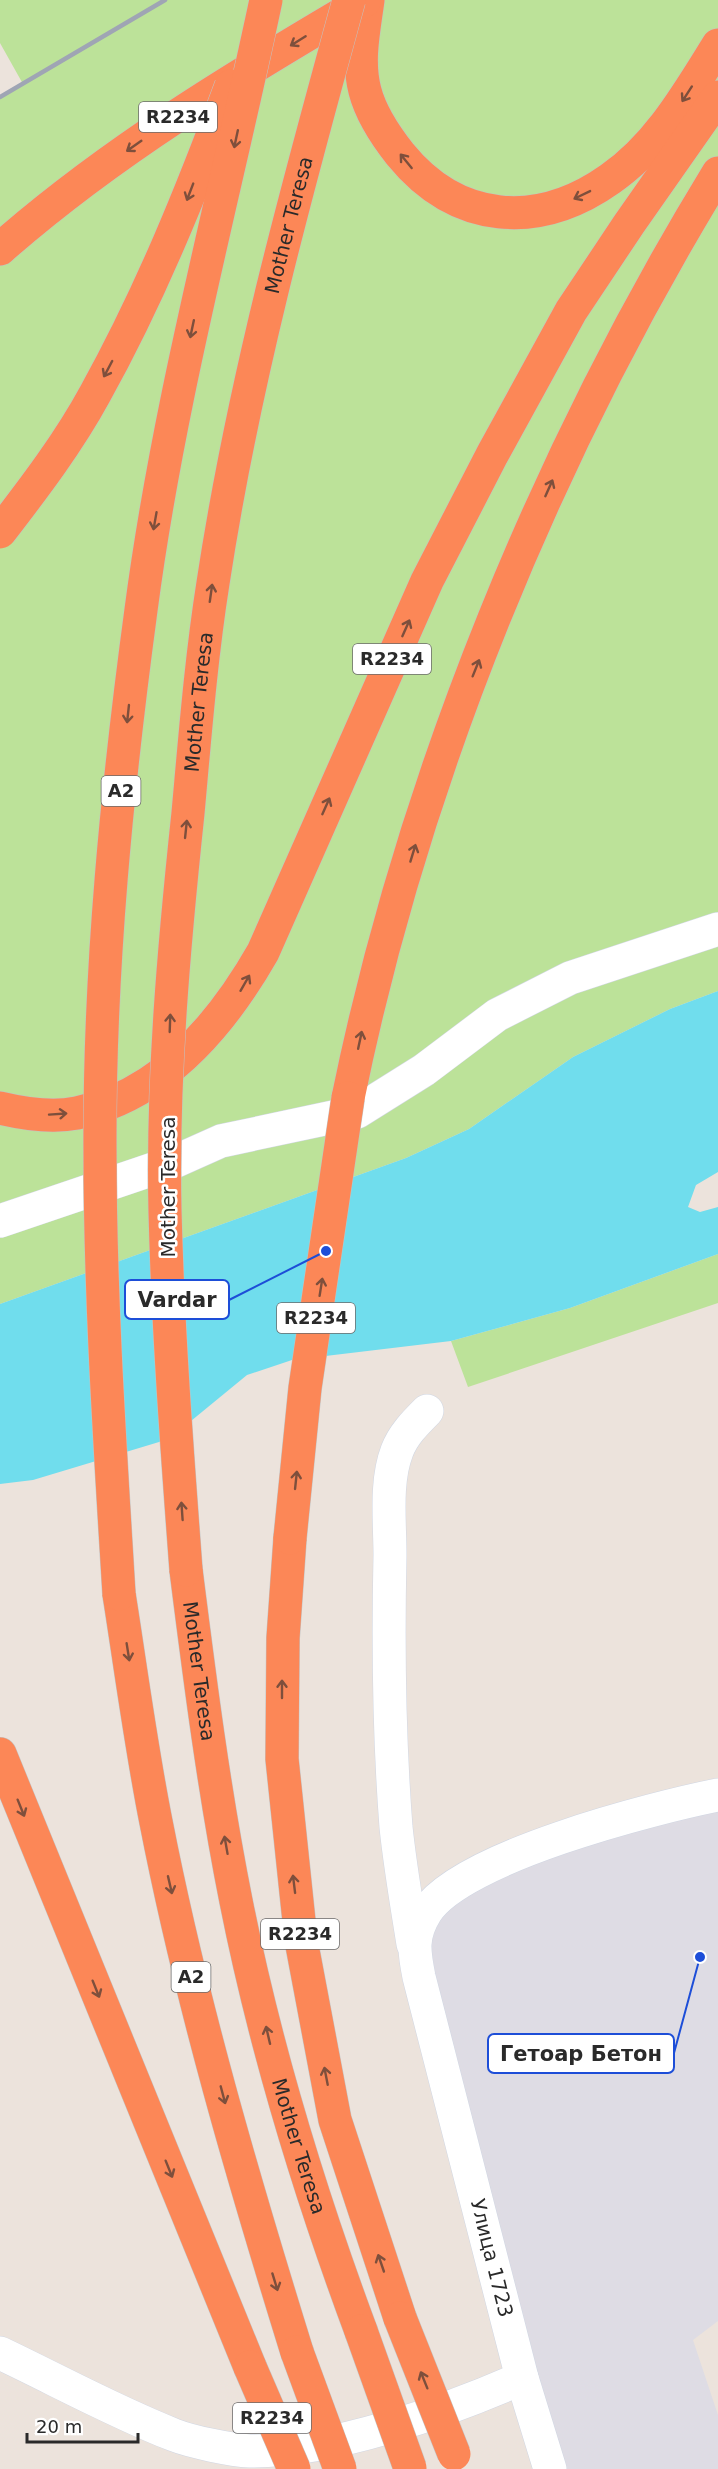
<svg xmlns="http://www.w3.org/2000/svg" width="718" height="2469" font-family="'DejaVu Sans',sans-serif">
  <rect width="100%" height="100%" fill="#ece3dc"/>
  <polygon fill="#dedce4" points="718,1795 718,2321 693,2340 718,2415 718,2469 550,2469 417,1930 439,1896"/>
  <g fill="#bce299">
    <polygon points="0,0 718,0 718,991 670,1009 573,1057 469,1129 406,1158 0,1304 0,97 23,84 0,43"/>
    <polygon points="718,1254 718,1303 468,1387 451,1341 570,1308"/>
  </g>
  <polygon fill="#70dded" points="718,991 718,1172 696,1185 688,1207 700,1212 718,1207 718,1254 570,1308 451,1341 292,1360 247,1375 169,1439 33,1480 0,1484 0,1304 406,1158 469,1129 573,1057 670,1009"/>
  <g fill="none" stroke-linecap="round" stroke-linejoin="round">
    <g stroke="#d1d7e3" stroke-width="34">
      <g id="minor">
        <polyline points="0,1221 174,1162 221,1141 357,1112 424,1070 497,1015 570,978 718,929"/>
        <path d="M413,1944C407,1906 400,1866 396,1827C389,1737 388,1646 390,1555C390,1522 385,1482 397,1451C403,1435 415,1423 427,1411"/>
        <path d="M0,2353C57,2380 115,2412 174,2435C192,2442 231,2450 250,2451C332,2452 447,2411 522,2378L419,1977C414,1952 411,1936 426,1912C461,1857 653,1808 718,1795"/>
        <polyline points="522,2378 550,2469"/>
      </g>
    </g>
    <g stroke="#c3c3c3" stroke-width="34">
      <g id="highway">
        <path d="M368,0C364,30 357,61 365,91C371,114 385,135 400,154C457,224 538,230 610,179C658,146 688,93 718,45"/>
        <path d="M0,249C110,152 238,75 364,1"/>
        <path d="M348,1098C414,775 547,453 718,173"/>
        <path d="M0,1108C25,1114 52,1118 77,1113C163,1095 222,1024 263,952L427,581L492,455L571,311L629,224L718,97"/>
        <polyline points="290,1538 283,1638 282,1759 301,1940 335,2120 400,2318"/>
        <path id="s1" d="M186,1570C200,1681 214,1791 236,1901C265,2047 309,2191 361,2331"/>
        <path d="M119,1594C131,1670 141,1747 156,1822C191,2001 243,2178 297,2352"/>
        <polyline points="0,1754 250,2367"/>
      </g>
    </g>
    <use href="#minor" stroke="#fff" stroke-width="33"/>
    <use href="#highway" stroke="#fc8757" stroke-width="33"/>
    <polyline stroke="#9fa5b4" stroke-width="4.5" points="0,97 165,0"/>
    <g stroke="#c3c3c3" stroke-width="34" stroke-linecap="butt">
      <g id="highway-bridge">
        <path d="M0,532C34,488 69,442 95,394C150,295 192,191 231,86"/>
        <polyline points="290,1538 305,1388 348,1098"/>
        <path id="s2" d="M186,1570C177,1450 168,1331 165,1211C162,1078 174,945 188,813C195,736 201,659 213,583C243,385 296,192 349,0"/>
        <path d="M119,1594C110,1446 100,1298 100,1150C99,970 117,788 141,610C168,404 223,203 266,0"/>
        <polyline points="400,2318 454,2454"/>
        <polyline points="361,2331 410,2468"/>
        <polyline points="297,2352 340,2469"/>
        <polyline points="250,2367 294,2469"/>
      </g>
    </g>
    <use href="#highway-bridge" stroke="#fc8757" stroke-width="33"/>
  </g>
  <defs><path id="oneway-shaft" d="M-6 0H5M1.5-3L5.5 0L1.5 3" fill="none" stroke-width="1.6" stroke-linecap="round" stroke-linejoin="round" transform="scale(1.5)"/></defs>
  <g stroke="#7e4f3c">
    <use href="#oneway-shaft" transform="translate(298 41) rotate(148)"/>
    <use href="#oneway-shaft" transform="translate(687 94) rotate(123)"/>
    <use href="#oneway-shaft" transform="translate(236 139) rotate(102)"/>
    <use href="#oneway-shaft" transform="translate(134 146) rotate(145)"/>
    <use href="#oneway-shaft" transform="translate(406 161) rotate(-129)"/>
    <use href="#oneway-shaft" transform="translate(190 192) rotate(111)"/>
    <use href="#oneway-shaft" transform="translate(582 195) rotate(154)"/>
    <use href="#oneway-shaft" transform="translate(192 329) rotate(102)"/>
    <use href="#oneway-shaft" transform="translate(108 369) rotate(118)"/>
    <use href="#oneway-shaft" transform="translate(549 488) rotate(-66)"/>
    <use href="#oneway-shaft" transform="translate(155 521) rotate(100)"/>
    <use href="#oneway-shaft" transform="translate(211 593) rotate(-82)"/>
    <use href="#oneway-shaft" transform="translate(406 628) rotate(-66)"/>
    <use href="#oneway-shaft" transform="translate(476 668) rotate(-68)"/>
    <use href="#oneway-shaft" transform="translate(128 714) rotate(96)"/>
    <use href="#oneway-shaft" transform="translate(326 806) rotate(-66)"/>
    <use href="#oneway-shaft" transform="translate(186 829) rotate(-84)"/>
    <use href="#oneway-shaft" transform="translate(413 853) rotate(-73)"/>
    <use href="#oneway-shaft" transform="translate(245 983) rotate(-60)"/>
    <use href="#oneway-shaft" transform="translate(170 1023) rotate(-88)"/>
    <use href="#oneway-shaft" transform="translate(360 1040) rotate(-78)"/>
    <use href="#oneway-shaft" transform="translate(58 1114) rotate(-4)"/>
    <use href="#oneway-shaft" transform="translate(321 1287) rotate(-81)"/>
    <use href="#oneway-shaft" transform="translate(296 1480) rotate(-84)"/>
    <use href="#oneway-shaft" transform="translate(182 1511) rotate(-94)"/>
    <use href="#oneway-shaft" transform="translate(128 1652) rotate(81)"/>
    <use href="#oneway-shaft" transform="translate(282 1689) rotate(-90)"/>
    <use href="#oneway-shaft" transform="translate(21 1808) rotate(68)"/>
    <use href="#oneway-shaft" transform="translate(226 1845) rotate(-100)"/>
    <use href="#oneway-shaft" transform="translate(294 1884) rotate(-97)"/>
    <use href="#oneway-shaft" transform="translate(170 1885) rotate(77)"/>
    <use href="#oneway-shaft" transform="translate(96 1989) rotate(68)"/>
    <use href="#oneway-shaft" transform="translate(268 2035) rotate(-103)"/>
    <use href="#oneway-shaft" transform="translate(326 2076) rotate(-101)"/>
    <use href="#oneway-shaft" transform="translate(223 2095) rotate(75)"/>
    <use href="#oneway-shaft" transform="translate(169 2169) rotate(68)"/>
    <use href="#oneway-shaft" transform="translate(381 2263) rotate(-109)"/>
    <use href="#oneway-shaft" transform="translate(275 2282) rotate(73)"/>
    <use href="#oneway-shaft" transform="translate(424 2380) rotate(-112)"/>
  </g>
  <g text-anchor="middle" stroke-width="5" stroke-linejoin="round" paint-order="stroke">
    <g fill="#fff" stroke="#6a6a6a" stroke-width="1.5">
      <rect x="139" y="102" width="78" height="30" rx="4.5"/>
      <rect x="353" y="644" width="78" height="30" rx="4.5"/>
      <rect x="101.5" y="776" width="39" height="30" rx="4.5"/>
      <rect x="277" y="1303" width="78" height="30" rx="4.5"/>
      <rect x="261" y="1919" width="78" height="30" rx="4.5"/>
      <rect x="171.5" y="1962" width="39" height="30" rx="4.5"/>
      <rect x="233" y="2403" width="78" height="30" rx="4.5"/>
    </g>
    <g font-size="18" font-weight="bold" fill="#2a2a2a">
      <text x="178" y="123">R2234</text>
      <text x="392" y="665">R2234</text>
      <text x="121" y="797">A2</text>
      <text x="316" y="1324">R2234</text>
      <text x="300" y="1940">R2234</text>
      <text x="191" y="1983">A2</text>
      <text x="272" y="2424">R2234</text>
    </g>
    <g font-size="20" fill="#2a2a2a" stroke="#fff">
      <text dy="7" stroke="none"><textPath href="#s2" startOffset="1356">Mother Teresa</textPath></text>
      <text dy="7" stroke="none"><textPath href="#s2" startOffset="870">Mother Teresa</textPath></text>
      <text transform="translate(168 1187) rotate(-90)" y="7">Mother Teresa</text>
      <text dy="7" stroke="none"><textPath href="#s1" startOffset="102">Mother Teresa</textPath></text>
      <text dy="7" stroke="none"><textPath href="#s1" startOffset="588">Mother Teresa</textPath></text>
      <text transform="translate(492 2258) rotate(76)" y="7">Улица 1723</text>
    </g>
  </g>
  <path fill="none" stroke="#1d4ed8" stroke-width="2" d="M326 1251L229 1300M700 1957L674 2053"/>
  <g fill="#1d4ed8" stroke="#fff" stroke-width="2">
    <circle cx="326" cy="1251" r="6"/>
    <circle cx="700" cy="1957" r="6"/>
  </g>
  <g fill="#fff" stroke="#1d4ed8" stroke-width="2">
    <rect x="125" y="1280" width="104" height="39" rx="6"/>
    <rect x="488" y="2034" width="186" height="39" rx="6"/>
  </g>
  <g font-size="21" text-anchor="middle" font-weight="bold" fill="#2a2a2a">
    <text x="177" y="1307">Vardar</text>
    <text x="581" y="2061">Гетоар Бетон</text>
  </g>
  <path d="M27 2433v9h111v-9" fill="none" stroke="#2a2a2a" stroke-width="3"/>
  <text x="36" y="2433" font-size="18" fill="#2a2a2a" stroke="#ffffff" stroke-width="4.5" paint-order="stroke">20 m</text>
</svg>
